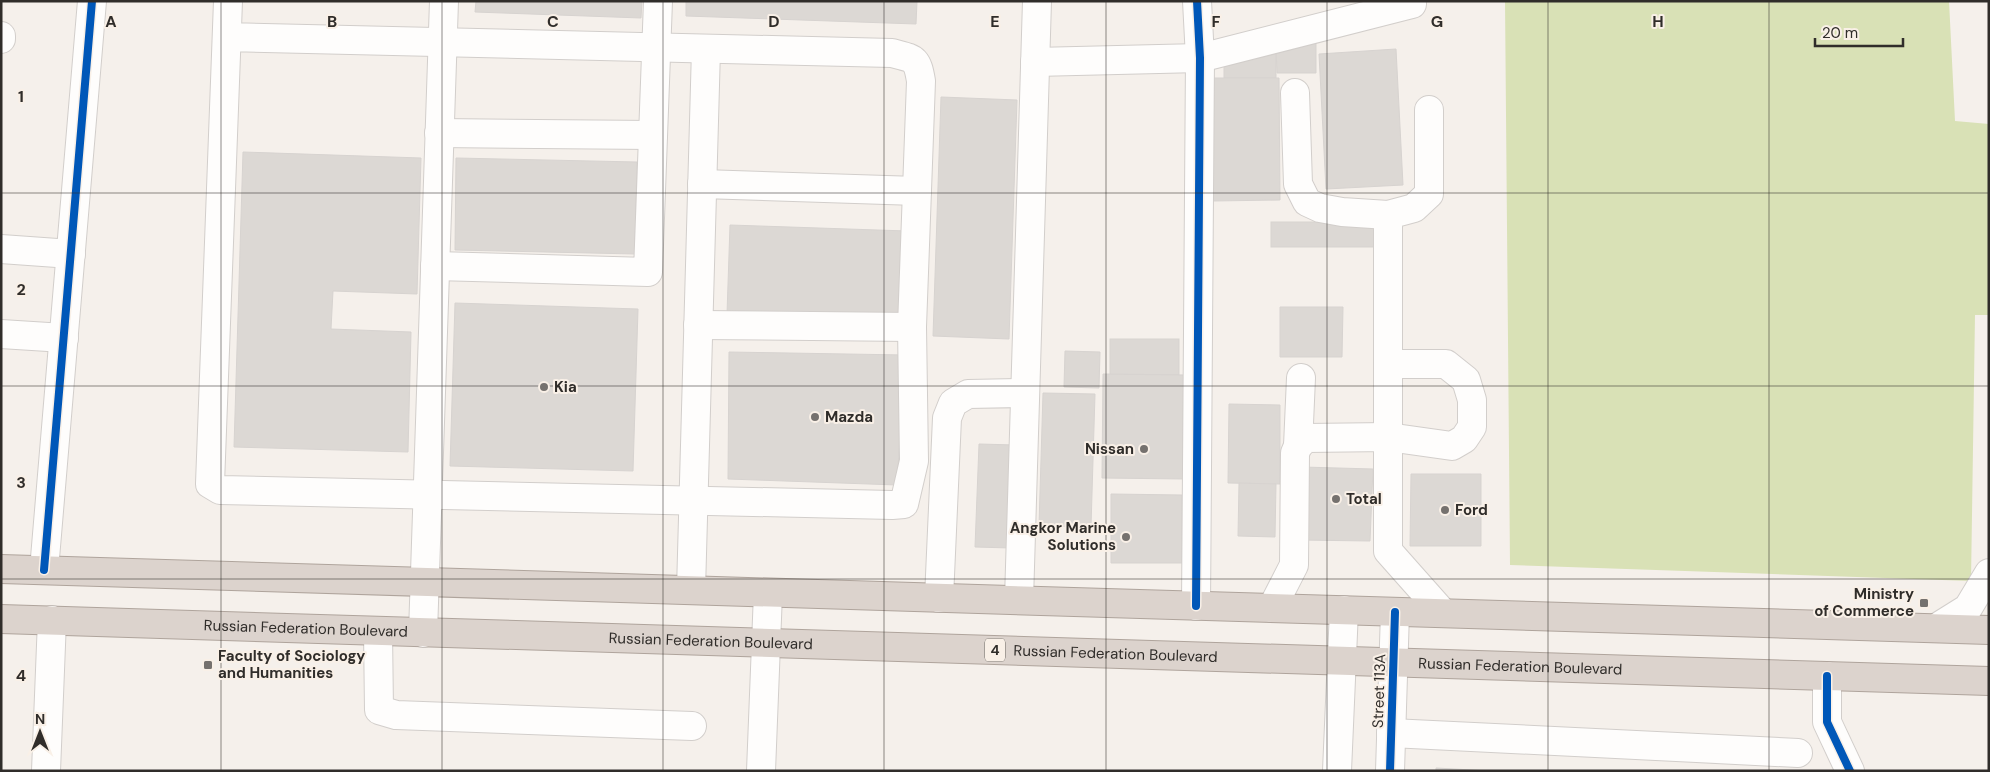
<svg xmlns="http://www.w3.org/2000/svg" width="1990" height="772" font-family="'DM Sans',sans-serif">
  <rect width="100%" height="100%" fill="#f5f0eb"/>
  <polygon fill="#d9e1b6" points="1505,1 1949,1 1955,121 1989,124 1989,315 1975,315 1971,581 1510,565"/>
  <g fill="#dcd8d4" stroke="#d7d3d0">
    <polygon points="476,1 642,1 641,18 475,12"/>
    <polygon points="686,1 917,1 916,24 686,16"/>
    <polygon points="1316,39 1316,73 1277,73 1276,49"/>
    <polygon points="1276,49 1276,78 1224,78 1224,62"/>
    <polygon points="1396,49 1403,185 1326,189 1319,54"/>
    <polygon points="1213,78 1279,78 1280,200 1213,201"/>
    <polygon points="941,97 1017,100 1009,339 933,336"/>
    <polygon points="243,152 421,158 417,294 333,291 331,329 411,332 408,452 234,447"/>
    <polygon points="456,158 637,162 635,254 455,250"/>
    <rect x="1271" y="222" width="103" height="25"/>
    <polygon points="730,225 907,231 904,320 727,314"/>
    <polygon points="455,303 638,309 633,471 450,466"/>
    <polygon points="1280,307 1343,307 1342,357 1280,357"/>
    <rect x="1110" y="339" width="69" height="36"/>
    <polygon points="1065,351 1100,352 1099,388 1064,387"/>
    <polygon points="729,352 905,355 897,485 728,479"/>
    <polygon points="1103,374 1186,375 1185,479 1102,478"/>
    <polygon points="1043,393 1095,394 1091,527 1039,526"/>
    <polygon points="1229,404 1280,405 1280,484 1228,483"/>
    <polygon points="979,444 1015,445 1011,548 975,547"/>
    <polygon points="1302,467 1373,469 1370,541 1300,540"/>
    <polygon points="1411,474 1481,474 1481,546 1410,546"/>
    <polygon points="1239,483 1276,484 1275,537 1238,536"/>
    <polygon points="1111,494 1182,495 1182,563 1111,563"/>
    <polygon points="1436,768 1490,771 1436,771"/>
  </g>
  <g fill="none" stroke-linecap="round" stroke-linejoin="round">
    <g stroke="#d2cecb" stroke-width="30">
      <g id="minor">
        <polyline points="1,36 1,39"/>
        <path d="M227,37L892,53C914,59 917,57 921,81L912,327L914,461L904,504L892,505L220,490L210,484L228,1"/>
        <polyline points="1035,62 1200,58 1412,4"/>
        <polyline points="1295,93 1298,184 1307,202 1320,208 1342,212 1388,215"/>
        <polyline points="1429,110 1429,194 1414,208 1388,215 1388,551 1443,613"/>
        <polyline points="439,133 653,135"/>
        <polyline points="702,184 917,191"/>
        <polyline points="1,249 71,254"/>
        <polyline points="435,266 648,272 658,1"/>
        <polyline points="698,325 912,327"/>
        <polyline points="1,334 64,338"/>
        <polyline points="1298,446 1301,378"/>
        <polyline points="44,570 92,1"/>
        <polyline points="691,590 706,49"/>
        <polyline points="939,598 947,418 953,403 968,394 1025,393"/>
        <polyline points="1019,600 1037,1"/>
        <polyline points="1196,606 1200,58 1197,1"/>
        <polyline points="1272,608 1294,565 1295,453 1298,446 1306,438 1388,437 1452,446 1464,439 1472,427 1472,400 1466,380 1446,364 1388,364"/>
        <polyline points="1936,628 1968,608 1989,573"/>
        <polyline points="378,632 379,710 396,715 692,726"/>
        <polyline points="423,633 444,1"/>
        <polyline points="1827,676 1827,722 1850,771"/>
        <polyline points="1391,733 1798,753"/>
        <polyline points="46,771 52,620"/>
        <polyline points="761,771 768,593"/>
        <polyline points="1337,771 1344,610"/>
        <polyline points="1390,771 1395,612"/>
      </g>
    </g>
    <g stroke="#afa49c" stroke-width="30">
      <g id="highway">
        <polyline points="1,569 1989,630"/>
        <path id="s1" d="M1,619L1989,681"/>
      </g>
    </g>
    <use href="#minor" stroke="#fefdfc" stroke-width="28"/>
    <use href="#highway" stroke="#dcd3cd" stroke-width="28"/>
    <g stroke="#f9f0e7" stroke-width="11">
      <g id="cycleway">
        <polyline points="44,570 92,1"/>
        <polyline points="1196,606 1200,58 1197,1"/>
        <polyline points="1827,676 1827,722 1850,771"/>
        <polyline points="1390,771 1395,612"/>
      </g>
    </g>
    <use href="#cycleway" stroke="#0057b8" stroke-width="8"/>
  </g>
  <path fill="none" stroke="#302d2a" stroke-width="1" stroke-opacity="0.55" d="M221,1V771M442,1V771M663,1V771M884,1V771M1106,1V771M1327,1V771M1548,1V771M1769,1V771M1,193H1989M1,386H1989M1,579H1989"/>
  <g fill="#75716e" stroke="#f9f0e7" stroke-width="2">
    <circle cx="544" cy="387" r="5"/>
    <circle cx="815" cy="417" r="5"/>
    <circle cx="1144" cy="449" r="5"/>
    <circle cx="1336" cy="499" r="5"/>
    <circle cx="1445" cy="510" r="5"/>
    <circle cx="1126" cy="537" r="5"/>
    <rect x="1919" y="598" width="10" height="10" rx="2.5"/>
    <rect x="203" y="660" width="10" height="10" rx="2.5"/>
  </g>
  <g text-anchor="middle" stroke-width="4" stroke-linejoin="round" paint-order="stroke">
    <rect fill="#f9f0e7" stroke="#6c6863" stroke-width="1" x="985" y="638.5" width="20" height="23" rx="4"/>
    <g font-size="14" font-weight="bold" fill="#302d2a">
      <text x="995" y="655">4</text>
    </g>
    <g font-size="15" font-weight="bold" fill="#302d2a" stroke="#f9f0e7" text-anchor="start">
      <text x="554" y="392">Kia</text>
      <text x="825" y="422">Mazda</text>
      <text x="1134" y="454" text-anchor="end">Nissan</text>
      <text x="1346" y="504">Total</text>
      <text x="1455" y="515">Ford</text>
      <text x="1116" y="533" text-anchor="end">Angkor Marine<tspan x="1116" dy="17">Solutions</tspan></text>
      <text x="1914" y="599" text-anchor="end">Ministry<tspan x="1914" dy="17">of Commerce</tspan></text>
      <text x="218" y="661">Faculty of Sociology<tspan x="218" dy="17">and Humanities</tspan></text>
    </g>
    <g font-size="15" fill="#302d2a" stroke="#f9f0e7">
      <text dy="5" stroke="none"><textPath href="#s1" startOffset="305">Russian Federation Boulevard</textPath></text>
      <text dy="5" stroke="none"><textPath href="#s1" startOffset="710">Russian Federation Boulevard</textPath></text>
      <text dy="5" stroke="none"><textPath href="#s1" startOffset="1115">Russian Federation Boulevard</textPath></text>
      <text dy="5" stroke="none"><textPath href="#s1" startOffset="1520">Russian Federation Boulevard</textPath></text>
      <text transform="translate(1379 691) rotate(-88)" y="5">Street 113A</text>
    </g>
  </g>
  <g font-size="16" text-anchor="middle" font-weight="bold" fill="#302d2a" stroke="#f9f0e7" stroke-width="4" stroke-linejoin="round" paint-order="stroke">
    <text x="111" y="27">A</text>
    <text x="332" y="27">B</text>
    <text x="553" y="27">C</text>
    <text x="774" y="27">D</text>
    <text x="995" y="27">E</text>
    <text x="1216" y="27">F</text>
    <text x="1437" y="27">G</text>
    <text x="1658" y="27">H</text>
    <text x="21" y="102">1</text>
    <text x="21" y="295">2</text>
    <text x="21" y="488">3</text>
    <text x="21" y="681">4</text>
  </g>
  <rect width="1990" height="772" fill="none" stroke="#302d2a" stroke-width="5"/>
  <g transform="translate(40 732)" stroke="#f9f0e7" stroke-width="4" paint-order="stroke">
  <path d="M0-4L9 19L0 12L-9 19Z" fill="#302d2a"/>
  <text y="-8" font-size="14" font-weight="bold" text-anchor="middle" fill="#302d2a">N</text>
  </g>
  <path d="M1815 38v8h88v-8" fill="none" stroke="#302d2a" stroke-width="2.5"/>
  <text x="1822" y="38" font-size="15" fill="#302d2a" stroke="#f9f0e7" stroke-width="4" paint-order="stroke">20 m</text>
</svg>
